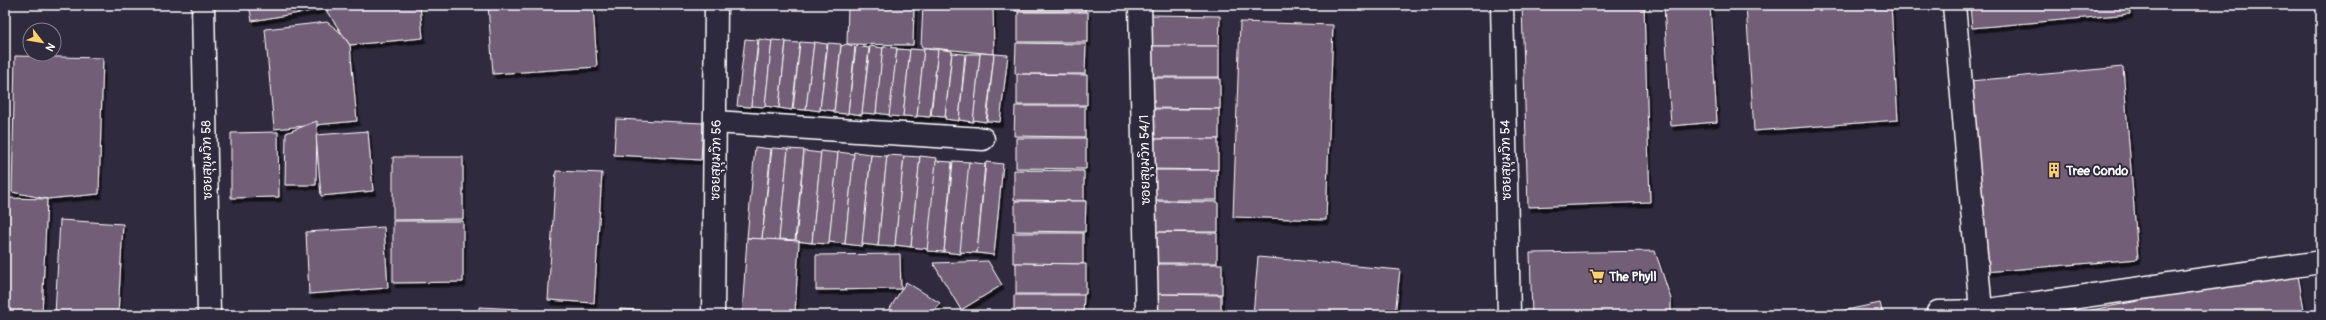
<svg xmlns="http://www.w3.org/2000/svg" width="2326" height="320" font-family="Pangolin,'Playpen Sans Thai',sans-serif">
  <defs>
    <filter id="shadow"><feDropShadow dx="2.5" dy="4.5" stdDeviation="0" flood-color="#0009"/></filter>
  </defs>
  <rect width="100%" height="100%" fill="#2f2a3d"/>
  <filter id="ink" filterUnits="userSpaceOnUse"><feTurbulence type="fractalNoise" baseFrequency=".025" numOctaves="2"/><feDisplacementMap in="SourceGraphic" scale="8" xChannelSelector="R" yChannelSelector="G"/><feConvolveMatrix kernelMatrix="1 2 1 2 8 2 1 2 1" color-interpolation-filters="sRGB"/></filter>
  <g filter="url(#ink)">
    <g fill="#725f77" stroke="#fff" filter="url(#shadow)">
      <polygon points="249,5 323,5 323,9 252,21"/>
      <polygon points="327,5 420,5 423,38 350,45 327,12"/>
      <polygon points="488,5 593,5 597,67 493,74"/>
      <polygon points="848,5 914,5 913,45 847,44"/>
      <polygon points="923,5 993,5 994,54 921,47"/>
      <polygon points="1015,5 1085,5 1085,12 1015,11"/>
      <polygon points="1522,5 1644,5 1650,202 1528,207"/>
      <polygon points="1664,5 1710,5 1717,122 1671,126"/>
      <polygon points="1746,5 1891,5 1898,120 1754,131"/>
      <polygon points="1970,5 2129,5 2130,14 1972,28"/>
      <rect x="1018" y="12" width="70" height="30"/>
      <polygon points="1150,15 1220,16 1219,46 1150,46"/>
      <polygon points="327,22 340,32 350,45 357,121 274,129 265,29"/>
      <polygon points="1240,22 1333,25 1326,220 1233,217"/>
      <polygon points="745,39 758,40 751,107 737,106"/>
      <polygon points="759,39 772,41 765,107 751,106"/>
      <polygon points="772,40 786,41 779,108 765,106"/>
      <polygon points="786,42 800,43 792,110 779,108"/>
      <polygon points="800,42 814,43 806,110 793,109"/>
      <polygon points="814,42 827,44 820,111 806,109"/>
      <polygon points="828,43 841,44 834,111 820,109"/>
      <polygon points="1016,43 1086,44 1085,74 1015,74"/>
      <polygon points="847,44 855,47 848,114 834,113 841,46"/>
      <polygon points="856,46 869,48 862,115 848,113"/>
      <polygon points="870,46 883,48 876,114 862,113"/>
      <rect x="1149" y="46" width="70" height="31"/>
      <polygon points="883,47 897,48 890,115 876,113"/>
      <polygon points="897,49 910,50 903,117 889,116"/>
      <polygon points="910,49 924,50 917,117 903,116"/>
      <polygon points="924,49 938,50 930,117 917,116"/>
      <polygon points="938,49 952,51 945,117 931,116"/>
      <polygon points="952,53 965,54 959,121 945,119"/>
      <polygon points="980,53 994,54 986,122 973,120"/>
      <polygon points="966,54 980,54 973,122 959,120"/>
      <polygon points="994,54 1008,55 1000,122 987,121"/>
      <polygon points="15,56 103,58 99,194 47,199 12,192"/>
      <polygon points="2123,67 2138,259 1985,272 1970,81"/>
      <polygon points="1017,74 1087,75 1087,105 1017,105"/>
      <polygon points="1150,78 1220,78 1220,109 1150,108"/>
      <polygon points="1015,106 1085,106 1085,137 1014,136"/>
      <rect x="1149" y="109" width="70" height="30"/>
      <polygon points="616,119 703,123 701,160 614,155"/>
      <polygon points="317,121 316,185 285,185 286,133"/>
      <polygon points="368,131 373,191 321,196 316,135"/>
      <polygon points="278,132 279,197 231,198 231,133"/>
      <polygon points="1016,138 1086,138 1086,169 1016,168"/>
      <polygon points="1148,139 1218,139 1218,170 1147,169"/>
      <polygon points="755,147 771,149 762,239 747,238"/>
      <polygon points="772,148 788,149 779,241 762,239"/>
      <polygon points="788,149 804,150 795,240 779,239"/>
      <polygon points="804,151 821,153 812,243 796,241"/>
      <polygon points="821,151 838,153 829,244 812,243"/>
      <polygon points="838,152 854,154 845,244 829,242"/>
      <polygon points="854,152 871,154 862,246 845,244"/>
      <polygon points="871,155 887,156 878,246 862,244"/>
      <polygon points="887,155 904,156 895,247 878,246"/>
      <polygon points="904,156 920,157 911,247 895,245"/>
      <polygon points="920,156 937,158 928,249 911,247"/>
      <polygon points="393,157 463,157 463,219 393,220"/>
      <polygon points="936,161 952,162 944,252 927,251"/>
      <polygon points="953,161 970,162 961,254 944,252"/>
      <polygon points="969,162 985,164 977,253 960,252"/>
      <polygon points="986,162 1003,164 994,255 977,253"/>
      <polygon points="1014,170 1084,171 1084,201 1014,200"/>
      <rect x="1147" y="170" width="70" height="30"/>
      <polygon points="556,171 602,173 594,303 548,300"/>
      <polygon points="5,198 47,199 42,315 5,315"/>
      <polygon points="1015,201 1086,201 1085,232 1015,231"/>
      <polygon points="1148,201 1218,202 1218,232 1148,232"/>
      <polygon points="60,220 123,224 118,315 55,315"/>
      <polygon points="393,221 463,221 463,282 393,283"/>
      <polygon points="384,227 388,288 309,294 306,232"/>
      <polygon points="1148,232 1217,233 1217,263 1147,263"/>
      <polygon points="1013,233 1083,233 1083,264 1013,263"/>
      <polygon points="747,238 799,241 795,315 742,315"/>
      <polygon points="1655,251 1671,299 1671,315 1532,315 1530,253"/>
      <polygon points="900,254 901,289 816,290 816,255"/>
      <polygon points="1258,257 1400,270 1395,315 1253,315"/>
      <polygon points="988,261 1002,285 961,310 933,263"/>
      <polygon points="1016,263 1086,264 1086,294 1016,294"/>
      <rect x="1152" y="264" width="70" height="30"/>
      <polygon points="2297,270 2305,315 2066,315"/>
      <polygon points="906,282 940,303 932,315 886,315"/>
      <polygon points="1151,294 1221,295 1221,315 1151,315"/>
      <polygon points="1014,295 1084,295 1083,315 1014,315"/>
      <polygon points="1880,303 1883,315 1822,315"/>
      <polygon points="479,307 519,309 519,315 479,315"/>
      <polygon points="620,309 691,313 691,315 620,315"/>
      <polygon points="465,311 465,315 434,315"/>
    </g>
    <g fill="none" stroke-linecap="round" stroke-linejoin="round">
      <g stroke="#fff" stroke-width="25">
        <g id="minor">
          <polyline points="203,5 209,315"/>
          <polyline points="1140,5 1147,315"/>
          <polyline points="1502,5 1509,315"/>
          <polyline points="1954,5 1981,311"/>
          <polyline points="715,122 983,139"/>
          <polyline points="1938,312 1981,311 2321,262"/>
          <polyline points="713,315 716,5"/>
        </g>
      </g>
      <use href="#minor" stroke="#2f2a3d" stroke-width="22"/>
    </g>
  </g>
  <defs>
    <g id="building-bare" transform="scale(1.2)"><path d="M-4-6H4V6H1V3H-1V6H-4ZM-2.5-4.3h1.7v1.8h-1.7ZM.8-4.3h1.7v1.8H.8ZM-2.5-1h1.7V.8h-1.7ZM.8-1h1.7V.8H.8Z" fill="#ffd166" stroke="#2f2a3d" stroke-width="2.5" paint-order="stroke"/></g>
    <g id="supermarket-bare" transform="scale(1.2)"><path d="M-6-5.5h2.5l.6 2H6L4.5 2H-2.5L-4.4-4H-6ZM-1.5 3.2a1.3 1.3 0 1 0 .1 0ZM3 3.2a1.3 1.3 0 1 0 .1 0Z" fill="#ffd166" stroke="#2f2a3d" stroke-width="2.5" paint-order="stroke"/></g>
  </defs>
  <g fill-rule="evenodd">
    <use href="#building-bare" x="2054" y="170"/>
    <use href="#supermarket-bare" x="1597" y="276"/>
  </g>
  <g text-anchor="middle" stroke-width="4" stroke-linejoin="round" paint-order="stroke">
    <g font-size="13" fill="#fff" stroke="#2f2a3d">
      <text transform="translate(206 160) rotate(-91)" y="5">ซอยสุขุมวิท 58</text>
      <text transform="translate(715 160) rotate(-89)" y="5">ซอยสุขุมวิท 56</text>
      <text transform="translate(1144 160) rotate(-91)" y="5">ซอยสุขุมวิท 54/1</text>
      <text transform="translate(1505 160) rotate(-91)" y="5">ซอยสุขุมวิท 54</text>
    </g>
    <g font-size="13" font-weight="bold" fill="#fff" stroke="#2f2a3d" text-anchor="start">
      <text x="2066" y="175">Tree Condo</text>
      <text x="1609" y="281">The Phyll</text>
    </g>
  </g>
  <rect width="2326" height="320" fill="none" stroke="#2f2a3d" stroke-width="20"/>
  <rect x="10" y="10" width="2306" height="300" fill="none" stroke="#fff" stroke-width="1.5" filter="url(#ink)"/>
  <g transform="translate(42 42) rotate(121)"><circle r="19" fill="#2f2a3d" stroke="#827f8b"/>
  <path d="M0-3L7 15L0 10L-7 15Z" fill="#ffd166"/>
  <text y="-6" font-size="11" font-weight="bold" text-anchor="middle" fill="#ffffff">N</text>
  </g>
</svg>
